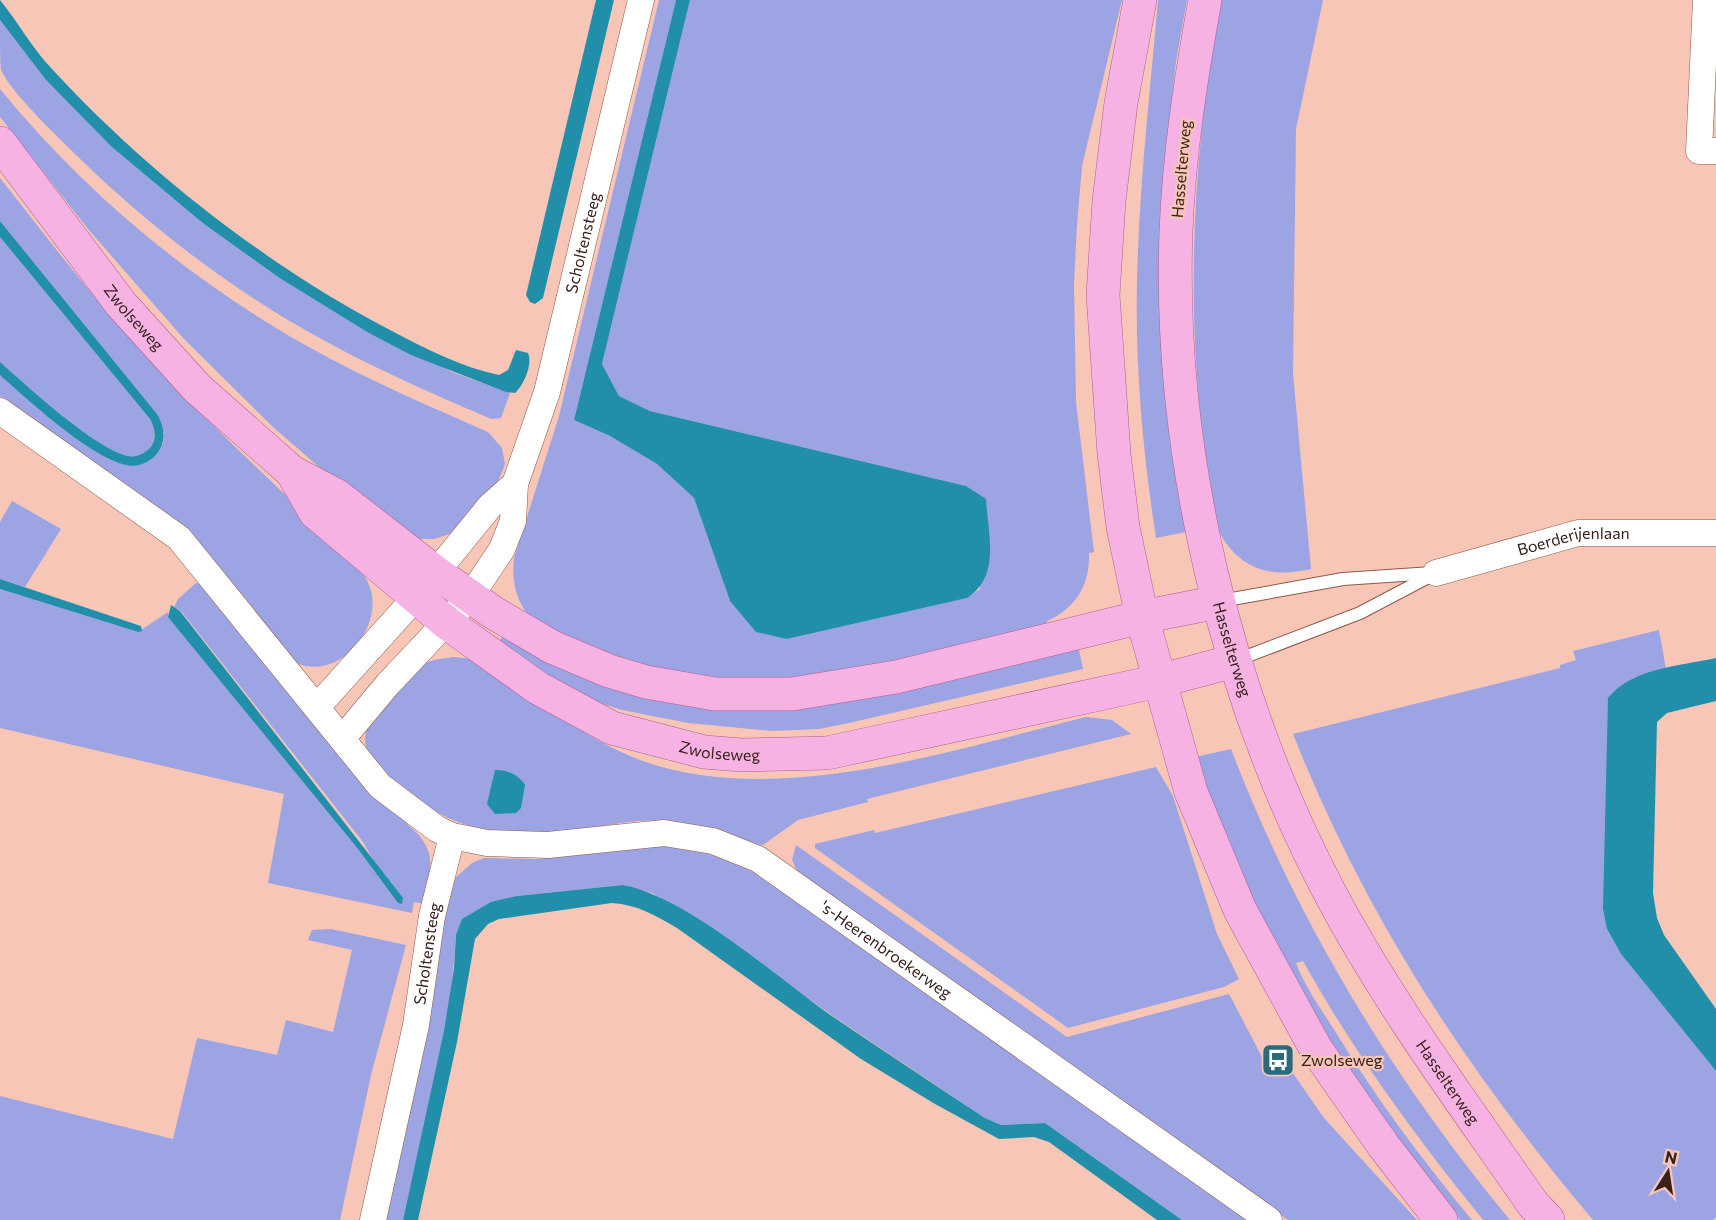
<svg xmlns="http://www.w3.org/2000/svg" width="1716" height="1220" font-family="Commissioner,sans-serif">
  <rect width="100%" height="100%" fill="#f8c6b7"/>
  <g fill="#9ca4e4">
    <path d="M659,0H676L574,420L610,436L657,464L694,498L730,601L787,639L966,598L980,589L966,486L650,411L619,396L602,364L690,0H1122L1082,166L1077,225L1074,284L1076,402L1094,552L1089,553C1090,585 1076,608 1047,621L1048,626L784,687L644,672L533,622C517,602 511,584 514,558L559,416Z"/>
    <path d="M1158,0H1187L1176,61L1165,163L1171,438L1186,532L1156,538C1143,453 1135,367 1137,281C1139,187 1150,93 1158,0Z"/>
    <path d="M1220,0H1323L1296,129L1293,373L1311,569C1279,576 1251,574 1229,547C1210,525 1210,488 1206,461C1184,306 1193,154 1220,0Z"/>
    <path d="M0,20L46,80L112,146L204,224L278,277L452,372L510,393L501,418L491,419C436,395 380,371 327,342C232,291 146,224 70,149C51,130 12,93 1,70C0,61 0,32 0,20Z"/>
    <path d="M0,89C84,192 191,281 307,346C365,379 427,405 488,432L502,448L505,464L502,472L494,490L456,532L434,539H419L356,499L274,428L184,339L88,229L0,117Z"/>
    <path d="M0,178C45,235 89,293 138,347C204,419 274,485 346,551C356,563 369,578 372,595C378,636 335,682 294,662L47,433L0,396V375C39,407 79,448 127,465L163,444L164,433L157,414L0,221Z"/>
    <path d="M0,237L150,419C157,433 156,443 145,453C139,456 133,457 127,456C90,446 29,388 0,362Z"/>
    <polygon points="12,501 61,529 25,587 0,579 0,522"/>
    <path d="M196,583L206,585L407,821L406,823C439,850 431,866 425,904L414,902L412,913L268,883L284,794L0,728V589L138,632L168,612L169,617L358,849L398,903L363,842L181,611L174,607L178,599Z"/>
    <polygon points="507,630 702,700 1077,640 1083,669 849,723 819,729 772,731 688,723 622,710 590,700 496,646"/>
    <path d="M1659,630L1666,669L1633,678L1607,929L1621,954L1716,1071V1217L1713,1220H1593C1467,1071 1365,916 1293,734L1560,668V665L1576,660L1573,651Z"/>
    <path d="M453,657C462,658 472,658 480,662C492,668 503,677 514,685C551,710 589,739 630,756C766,813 951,750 1086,717L1112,720L1131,734L867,799L868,802L798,820L763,845C747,845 731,835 716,830C700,825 683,823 667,821C632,818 597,828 563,832C487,842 427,820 375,763C360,747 363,727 378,711C392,697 406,677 422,665C431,659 443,659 453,657Z"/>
    <path d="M1231,749C1297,921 1392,1078 1510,1220H1483L1480,1216C1414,1135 1354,1052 1303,961L1296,963C1305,987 1321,1009 1335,1031C1376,1098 1422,1160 1472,1220H1460C1374,1120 1295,997 1241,876C1224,837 1210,797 1195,757Z"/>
    <polygon points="1156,767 1173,796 1217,934 1239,979 1224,987 1068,1028 815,848 815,844 874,830 875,833"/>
    <path d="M649,845C692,847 729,857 766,879L1248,1220H1182L1045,1123L1001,1125L985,1118L827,1012L710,928L652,893L623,885L517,896L456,935C451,1031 423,1126 403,1220H383L445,901L454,879L472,863L484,858L539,859Z"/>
    <polygon points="796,845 1067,1037 1229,994 1271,1074 1288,1066 1324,1118 1417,1220 1288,1220 798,873 792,860"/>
    <polygon points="331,929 406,945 371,1075 340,1220 0,1220 0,1096 173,1139 197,1038 277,1055 286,1020 333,1032 352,950 308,940 312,930"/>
  </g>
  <g fill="#218fa9">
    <path d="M0,0C18,22 32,48 52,69C146,171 267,266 390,330C424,348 461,367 499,375L508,370L516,350L528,353C533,364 524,385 515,393L506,392L411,355L369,333L278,277L204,224L112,147L46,80L0,20Z"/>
    <polygon points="596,0 614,0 543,298 535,304 530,302 526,295"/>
    <path d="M676,0H690L602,364L619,396L650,411L966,486L986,499C988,535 1001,576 967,598L787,639L756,632L730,601L694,498L657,464L610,436L574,420Z"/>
    <path d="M0,221L157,414C164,426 167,440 158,452C151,462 138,468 126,465C90,457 28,400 0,375V362C27,386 95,449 128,456C137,458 147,453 152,445C157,436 154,427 150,419L0,237Z"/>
    <polygon points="0,579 141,626 142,631 138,632 0,589"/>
    <polygon points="171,605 180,611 403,898 402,904 398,903 358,849 168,617"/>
    <path d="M1716,658V701L1667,713L1657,722L1653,893L1657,918L1664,935L1716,1009V1071L1621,954L1607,929L1603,909L1608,698C1632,668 1680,666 1716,658Z"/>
    <path d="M495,770C506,769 519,775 525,785L521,808L516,813L495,814L487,804Z"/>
    <path d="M623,885C686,897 772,973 826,1012C879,1048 932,1083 985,1118L1001,1125L1045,1123L1182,1220H1157L1049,1142L1034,1137L999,1139L935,1104L861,1059L677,928C655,915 638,905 612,903L499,919L488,924L475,939L457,1042L418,1220H403L444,1031L454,968L456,935L462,919L491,902L517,896Z"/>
  </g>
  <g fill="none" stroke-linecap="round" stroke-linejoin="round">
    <g stroke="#8f5948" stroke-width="14">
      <g id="lane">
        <polyline points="1221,601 1343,579 1432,573"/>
        <polyline points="1237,660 1360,613 1436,573"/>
      </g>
    </g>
    <g stroke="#8f5948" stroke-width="27">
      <g id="street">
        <polyline points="1706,0 1699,151 1716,151"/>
        <path id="s1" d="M0,411L179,538L380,786L437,829L452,836L487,843L548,845L664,833L713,841L758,859L1269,1220"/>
        <path id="s2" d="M1436,573L1578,533H1716"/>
        <polyline points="317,707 416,597 490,506 515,484"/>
        <path id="s3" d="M342,739L388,684L470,597L502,549L513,521L515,484L547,392L641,0"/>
        <path id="s4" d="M373,1220L416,1025L432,916L452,836"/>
      </g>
    </g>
    <g stroke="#b05d92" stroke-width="34">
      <g id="primary">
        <polyline points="1140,0 1121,103 1109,201 1103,295 1114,454 1123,527 1142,617 1191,792 1240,910 1316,1049 1383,1145 1441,1220"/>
        <path id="s5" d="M1205,0C1191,77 1179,154 1176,232C1168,454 1227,699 1331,895C1389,1004 1463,1103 1533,1204L1548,1220"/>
        <path id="s6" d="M0,143L121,304L197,388L292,472L336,495L435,572L494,613L552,647L609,671L646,682L715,694H792L896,677L1142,617L1218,602"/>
        <path id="s7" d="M292,472L315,512L447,623L538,688L612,728L704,752L742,755L827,753L1159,681L1234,661"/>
      </g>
    </g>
    <use href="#lane" stroke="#fff" stroke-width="12"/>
    <use href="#street" stroke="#fff" stroke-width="26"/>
    <use href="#primary" stroke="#f7b2e4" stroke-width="33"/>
  </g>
  <defs>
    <g id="bus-square" transform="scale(1.725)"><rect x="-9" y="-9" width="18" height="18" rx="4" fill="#286b7d" stroke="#f8c6b7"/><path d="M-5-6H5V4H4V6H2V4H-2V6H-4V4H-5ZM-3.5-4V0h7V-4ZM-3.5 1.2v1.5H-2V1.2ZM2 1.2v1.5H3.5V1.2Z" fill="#fff"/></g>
  </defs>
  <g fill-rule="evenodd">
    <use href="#bus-square" x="1278" y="1060"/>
  </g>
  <g text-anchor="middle" stroke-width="4.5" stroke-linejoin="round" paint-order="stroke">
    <g font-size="16" fill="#38211a" stroke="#f8c6b7">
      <text transform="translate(1181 169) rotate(-85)" y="6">Hasselterweg</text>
      <text dy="6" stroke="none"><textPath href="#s3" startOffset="567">Scholtensteeg</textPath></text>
      <text dy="6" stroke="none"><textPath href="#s6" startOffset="220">Zwolseweg</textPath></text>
      <text dy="6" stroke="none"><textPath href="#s2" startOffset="142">Boerderijenlaan</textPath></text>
      <text dy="6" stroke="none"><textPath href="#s5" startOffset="657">Hasselterweg</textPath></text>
      <text dy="6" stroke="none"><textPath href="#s7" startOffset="525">Zwolseweg</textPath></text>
      <text dy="6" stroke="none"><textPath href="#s1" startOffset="1095">'s-Heerenbroekerweg</textPath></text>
      <text dy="6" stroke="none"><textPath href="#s4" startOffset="272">Scholtensteeg</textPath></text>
      <text dy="6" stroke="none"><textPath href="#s5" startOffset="1143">Hasselterweg</textPath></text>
    </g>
    <g font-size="16" fill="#38211a" stroke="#f8c6b7" text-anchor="start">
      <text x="1301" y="1066">Zwolseweg</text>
    </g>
  </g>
  <g transform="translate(1668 1172) rotate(12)" stroke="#f8c6b7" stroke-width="4.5" paint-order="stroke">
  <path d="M0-4.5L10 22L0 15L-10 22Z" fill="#38211a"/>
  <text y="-9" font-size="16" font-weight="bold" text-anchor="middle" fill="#38211a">N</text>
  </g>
</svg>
